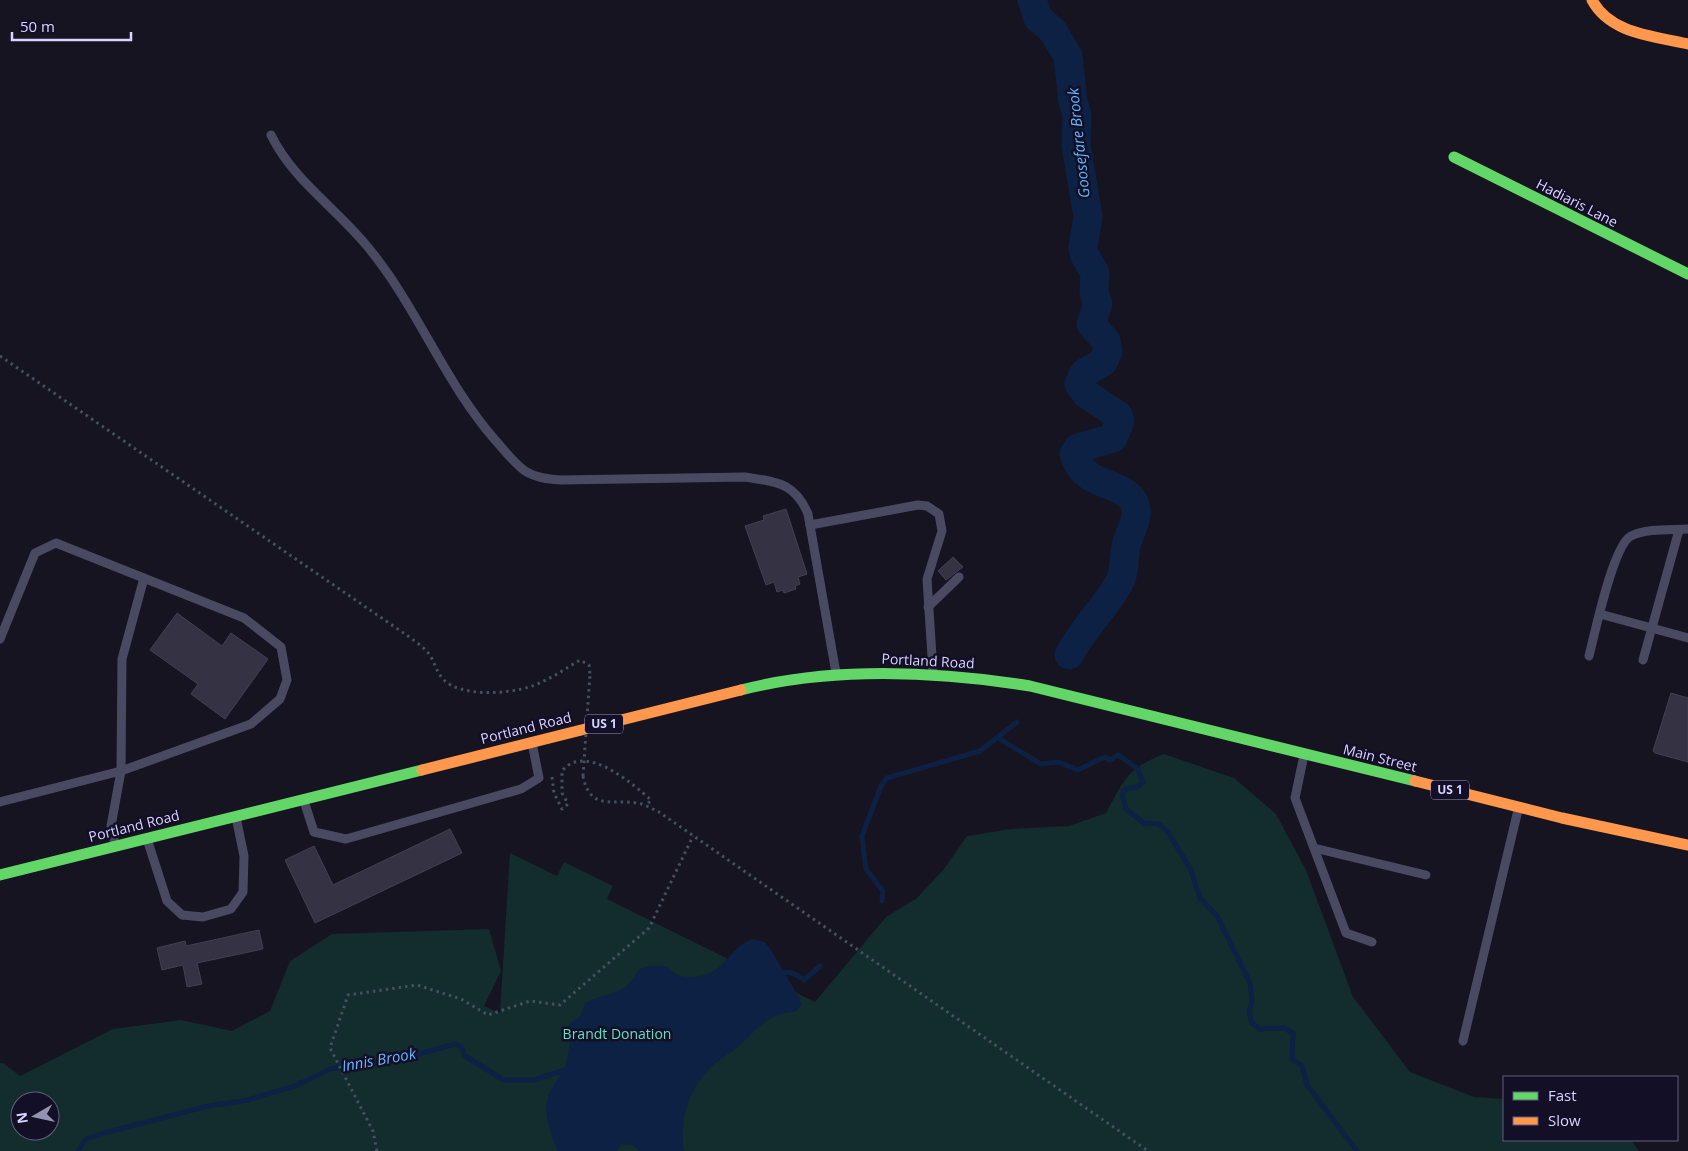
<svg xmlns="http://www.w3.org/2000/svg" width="1688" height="1151" font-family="'Open Sans',sans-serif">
  <rect width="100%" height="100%" fill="#161421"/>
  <path fill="#132c2d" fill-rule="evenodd" d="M1164,754L1234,778L1276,814L1306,870L1353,997L1410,1072L1474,1097L1504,1099V1140H1631L1639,1151H0V1063H3L20,1076L113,1029L181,1020L232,1031L270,1011L290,961L332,934L489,929L501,971L484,1006L500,1013L510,853L557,876L564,862L613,886L607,899L815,1002L886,917L917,898L944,869L967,836L1011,829L1069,826L1106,813C1125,779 1126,769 1164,754ZM20,1101H50V1131H20Z"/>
  <path fill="#0d2144" d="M753,939L765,942L771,950L800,999L801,1005L795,1012C770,1012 759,1027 741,1044C732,1053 720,1058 711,1067C689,1088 679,1122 684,1151H640L632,1145L621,1144L616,1151H558C552,1138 544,1116 547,1102C549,1087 562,1077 566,1063C569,1054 571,1034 569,1025L581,1015L585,1003C609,991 625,997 639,969C648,967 656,964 665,967C670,968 673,973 678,975C685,978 697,977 705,975C726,969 732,945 753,939Z"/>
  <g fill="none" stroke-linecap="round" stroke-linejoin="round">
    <g stroke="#0d2144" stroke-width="5">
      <polyline points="998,738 1041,764 1058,762 1078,770 1105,757 1110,760 1118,755 1138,769 1143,782 1139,786 1124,790 1122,796 1126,809 1144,823 1159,824 1168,832 1191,870 1200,898 1217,916 1250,983 1252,1000 1249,1013 1252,1023 1260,1029 1284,1028 1293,1033 1292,1059 1302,1066 1307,1085 1357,1151"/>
      <polyline points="882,901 883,891 866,869 862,836 881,786 887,778 980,751 1017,722"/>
      <path d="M779,975C788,969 796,974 804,980L820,966"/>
      <polyline points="78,1151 86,1139 104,1133 208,1106 248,1100 295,1086 330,1069 405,1058 455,1044 461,1047 465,1056 504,1080 534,1080 568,1069"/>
    </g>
    <path stroke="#0d2144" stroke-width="29" d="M1032,0L1038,18L1053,31L1068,56L1073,101L1077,115L1076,145L1088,217L1083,247L1084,254L1095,273L1094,293L1098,304L1091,324L1106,341L1108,352L1103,362L1084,373L1079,384L1086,394L1118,415L1120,421L1113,438L1078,448L1074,454C1083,484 1108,480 1127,494C1143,507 1135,523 1128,539C1122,553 1127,569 1119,583C1104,609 1083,629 1069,655"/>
  </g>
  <g fill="#343243" stroke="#433f54">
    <polygon points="786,509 807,574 798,577 800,584 795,586 796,589 784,593 783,590 777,592 774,582 766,585 745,526 764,520 763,516"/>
    <polygon points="953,557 963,567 946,580 938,571"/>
    <polygon points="177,613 222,646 231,633 268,659 225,719 191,694 198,684 150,650"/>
    <polygon points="1671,693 1688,698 1688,762 1655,753 1653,751"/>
    <polygon points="450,829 462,853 315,923 285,860 314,846 333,885"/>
    <polygon points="259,930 263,949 197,963 202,984 187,987 183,965 162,970 157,948 185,941 186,946"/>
  </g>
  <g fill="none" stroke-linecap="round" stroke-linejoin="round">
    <g stroke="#44505f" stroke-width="3" stroke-dasharray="2.5 4" stroke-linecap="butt">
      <path d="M0,356L405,634C413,640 423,646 429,654C435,662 436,672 444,680C461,697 508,694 529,687C548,681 563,670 580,660L589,665L590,674"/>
      <path d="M583,776C590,811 612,799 637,803C645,804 652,809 659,812L1148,1151"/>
      <path d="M552,777L554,793L562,809L568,804L562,793V771C585,742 633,784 651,800L646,806"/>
      <polyline points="377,1151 373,1131 330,1048 348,995 417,985 461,999 488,1015 530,1001 560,1005 649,928 693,836"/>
    </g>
    <g stroke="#4a4962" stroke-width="9">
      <path d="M271,135C293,180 336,208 367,246C417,306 444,382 496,441C505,451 514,463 525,471C536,478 548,479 561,480L745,477C776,482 795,482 808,514L836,673"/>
      <polyline points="810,525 918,505 927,506 939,514 942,531 927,579 933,672"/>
      <polyline points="928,607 959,577"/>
      <polyline points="1600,614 1688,638"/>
      <polyline points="0,639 35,553 56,543 244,618 281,647 287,680 280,699 251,724 121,771 0,802"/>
      <path d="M1589,656C1595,633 1613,545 1631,536C1647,528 1671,530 1688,529"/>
      <polyline points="1643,660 1679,530"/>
      <polyline points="1304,755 1295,798 1346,933 1372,942"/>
      <polyline points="304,801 314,832 346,839 521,789 539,778 532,743"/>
      <polyline points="148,842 167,901 182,915 203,917 231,909 243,892 244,856 236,817"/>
      <polyline points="115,844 111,826 121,771 122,659 144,578"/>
      <polyline points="1314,848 1426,875"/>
      <polyline points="1463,1041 1518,810"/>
    </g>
    <g stroke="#63d668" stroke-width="11">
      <polyline points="1454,157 1688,274"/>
      <path d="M741,690C835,666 935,671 1030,686L1415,781"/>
      <polyline points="0,875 422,770"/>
    </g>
    <g stroke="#ff974d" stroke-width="11">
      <path d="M1592,0C1610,34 1654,36 1688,44"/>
      <polyline points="422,770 741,690"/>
      <polyline points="1415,781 1562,818 1688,845"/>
    </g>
    <polyline stroke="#44505f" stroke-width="3" stroke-dasharray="2.5 4" stroke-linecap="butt" points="583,776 590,674"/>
  </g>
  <g text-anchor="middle" stroke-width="5" stroke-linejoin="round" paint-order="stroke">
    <g fill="#130f26" stroke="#9e99be" stroke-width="1">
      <rect x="585" y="714.5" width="38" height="19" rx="4"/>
      <rect x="1431" y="780.5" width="38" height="19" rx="4"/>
    </g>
    <g font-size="12" font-weight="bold" fill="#d9d4ff">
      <text x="604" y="728">US 1</text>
      <text x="1450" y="794">US 1</text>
    </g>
    <g font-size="14" fill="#d9d4ff" stroke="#130f26">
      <text transform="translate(1577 203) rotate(27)" y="5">Hadiaris Lane</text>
      <text transform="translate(928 661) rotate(3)" y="5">Portland Road</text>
      <text transform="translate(526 728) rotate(-14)" y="5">Portland Road</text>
      <text transform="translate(1380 758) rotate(14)" y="5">Main Street</text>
      <text transform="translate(134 826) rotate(-14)" y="5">Portland Road</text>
    </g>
    <g font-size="14" fill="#5fe0c0" stroke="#130f26">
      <text x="617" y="1039">Brandt Donation</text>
    </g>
    <g font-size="15" font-style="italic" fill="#62b6ff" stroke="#130f26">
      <text transform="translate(1079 143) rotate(-96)" y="5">Goosefare Brook</text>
      <text transform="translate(379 1060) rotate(-10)" y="5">Innis Brook</text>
    </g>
  </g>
  <rect x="1503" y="1076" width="175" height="65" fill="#130f26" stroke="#625e7d"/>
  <rect x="1513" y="1092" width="25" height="8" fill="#63d668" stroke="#625e7d"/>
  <text x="1548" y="1101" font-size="15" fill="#d9d4ff">Fast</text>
  <rect x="1513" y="1117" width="25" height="8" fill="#ff974d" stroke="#625e7d"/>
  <text x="1548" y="1126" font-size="15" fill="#d9d4ff">Slow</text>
  <g transform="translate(35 1116) rotate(261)"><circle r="24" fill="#130f26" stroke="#625e7d"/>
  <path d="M0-4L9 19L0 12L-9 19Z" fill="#9591b1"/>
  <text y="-8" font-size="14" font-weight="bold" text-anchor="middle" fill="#d9d4ff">N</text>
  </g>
  <path d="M12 32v8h119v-8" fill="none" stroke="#d9d4ff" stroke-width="2.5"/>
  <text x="20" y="32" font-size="15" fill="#d9d4ff" stroke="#130f26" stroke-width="4" paint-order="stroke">50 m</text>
</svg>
